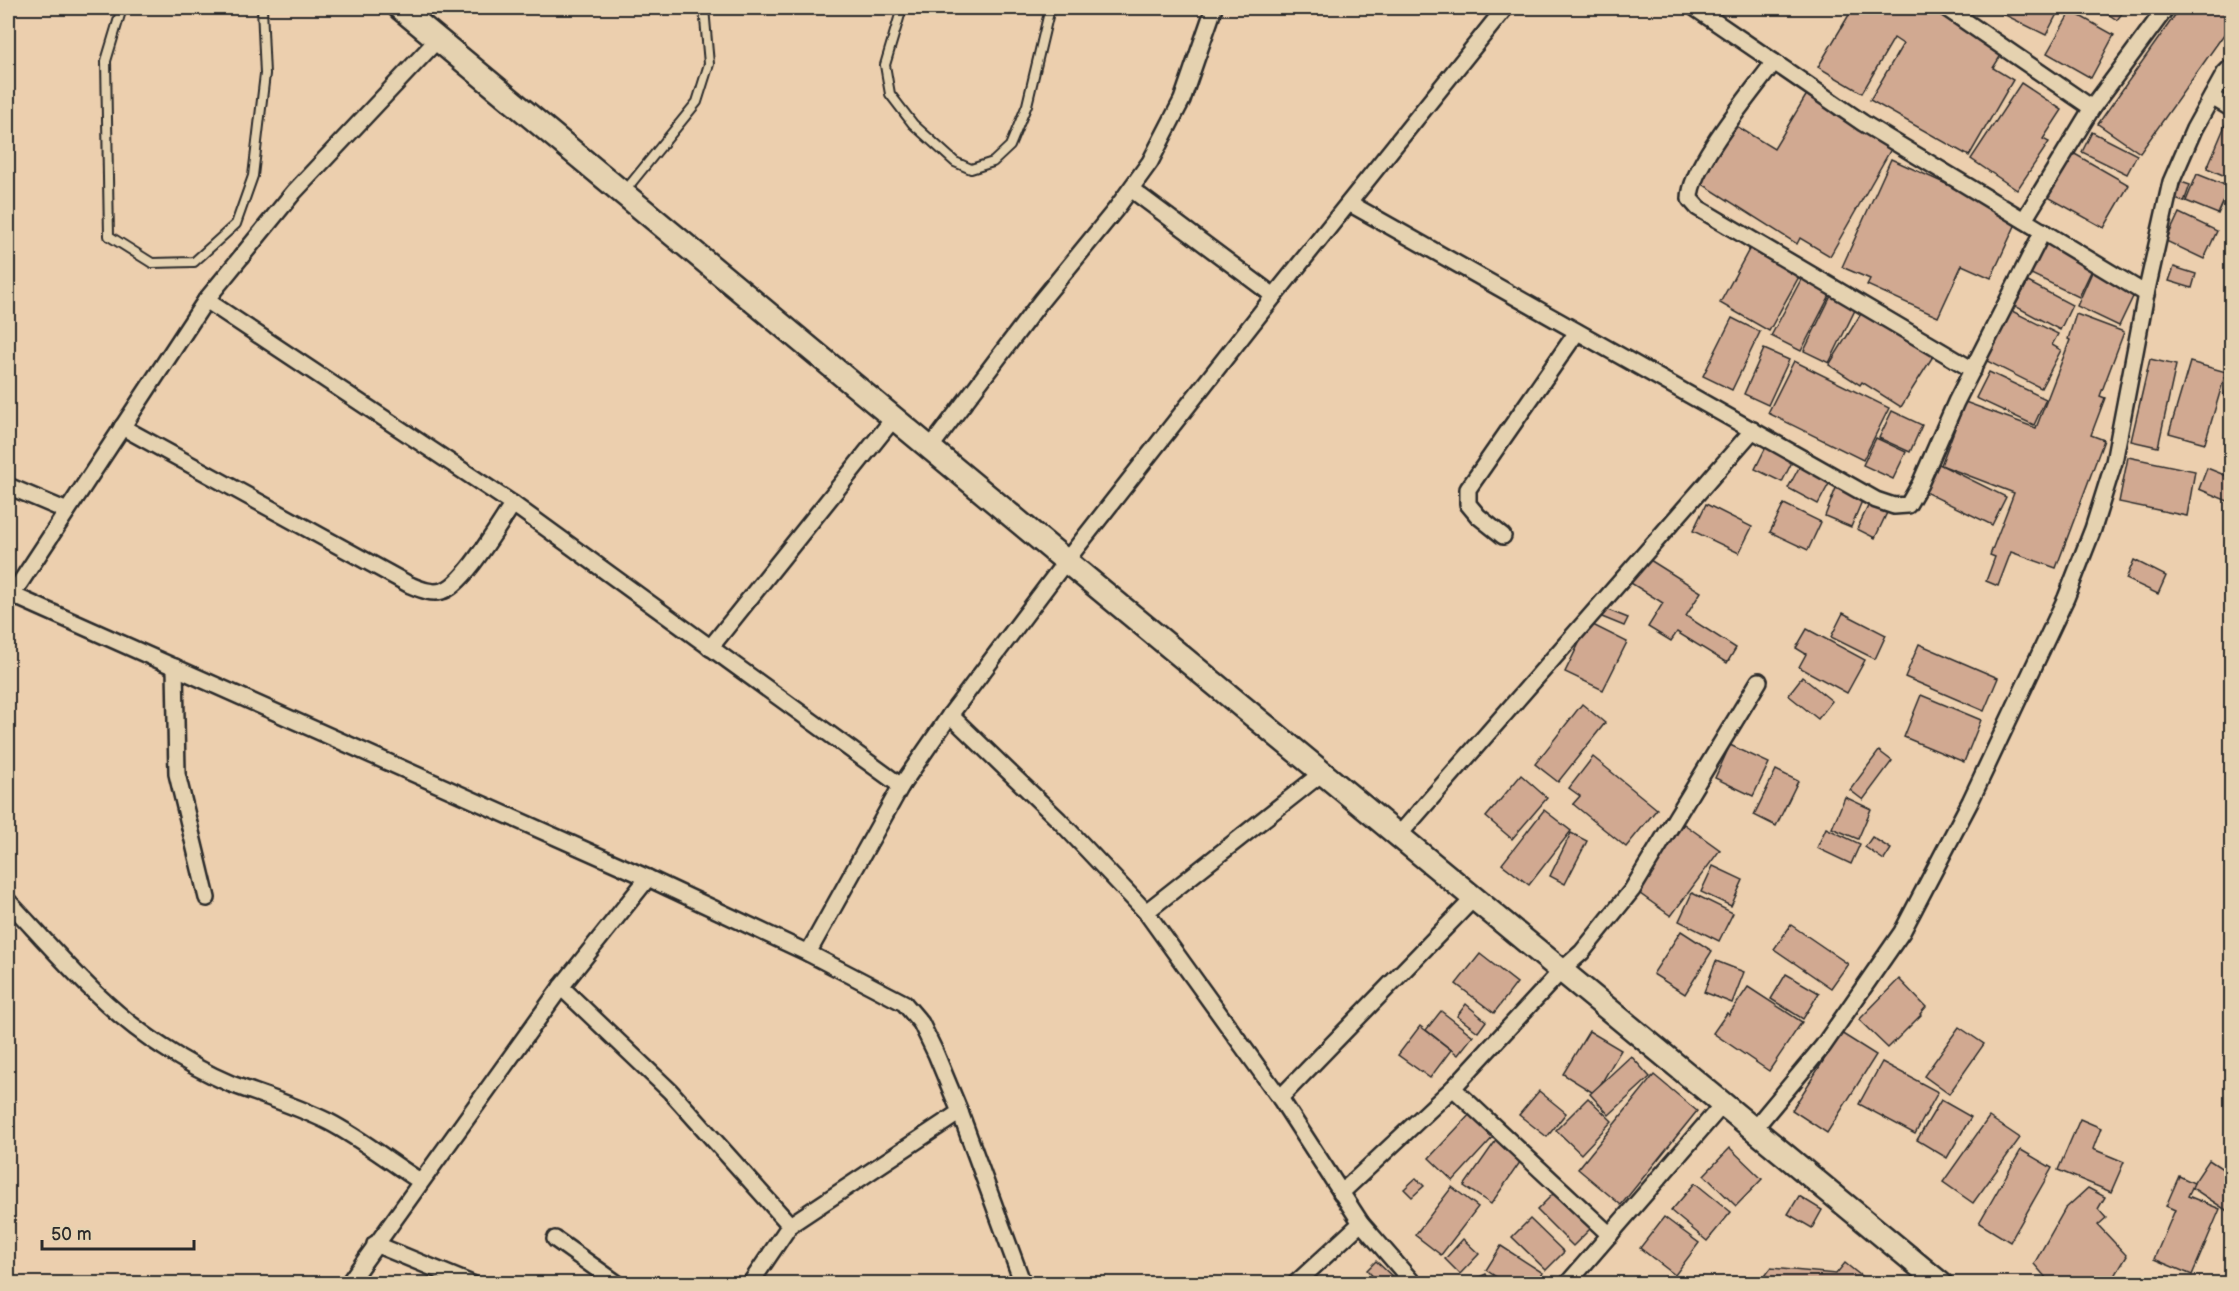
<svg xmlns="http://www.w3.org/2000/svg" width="2239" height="1291" font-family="'Balsamiq Sans',sans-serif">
  <rect width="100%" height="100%" fill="#eccfae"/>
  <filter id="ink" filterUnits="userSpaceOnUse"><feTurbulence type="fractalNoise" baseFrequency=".0167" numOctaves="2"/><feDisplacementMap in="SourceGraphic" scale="12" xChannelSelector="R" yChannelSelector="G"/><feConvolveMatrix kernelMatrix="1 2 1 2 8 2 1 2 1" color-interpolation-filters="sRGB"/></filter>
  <g filter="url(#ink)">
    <g fill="#d1a991" stroke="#2b2b2b" stroke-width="1.5">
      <polygon points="1853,8 1947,8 2008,44 1993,68 2013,80 1969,156 1870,100 1903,44 1894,38 1862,93 1818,67"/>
      <polygon points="2004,8 2060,8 2046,35 2001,13"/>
      <polygon points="2099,8 2126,8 2117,20"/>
      <polygon points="2180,8 2232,8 2232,23 2140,153 2098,124"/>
      <polygon points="2071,11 2114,35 2091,78 2047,53"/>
      <polygon points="2021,83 2062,110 2043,139 2049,142 2017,190 1971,159"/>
      <polygon points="1807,94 1837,112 1835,115 1891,149 1830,256 1800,238 1797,244 1696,180 1730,122 1774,149"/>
      <polygon points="2232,109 2232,179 2207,168"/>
      <polygon points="2092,132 2137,155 2127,174 2082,152"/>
      <polygon points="2073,153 2129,185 2104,228 2048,197"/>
      <polygon points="1891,159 2019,217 1991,278 1962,265 1938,317 1867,285 1870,279 1842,267"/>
      <polygon points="2197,174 2230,187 2218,214 2186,201"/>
      <polygon points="2181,182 2190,185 2184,202 2175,199"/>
      <polygon points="2179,213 2217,231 2204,259 2166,241"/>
      <polygon points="2048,235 2097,259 2079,297 2029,273"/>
      <polygon points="1751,246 1801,273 1769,331 1720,303"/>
      <polygon points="2097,261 2140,282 2119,326 2077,306"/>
      <polygon points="2174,267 2196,274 2192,288 2169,281"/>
      <polygon points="1803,276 1832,291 1801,351 1771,336"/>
      <polygon points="2028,282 2072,305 2060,330 2015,306"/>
      <polygon points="1832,294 1857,306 1829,363 1804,351"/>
      <polygon points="2010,310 2058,334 2052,345 2061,350 2041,388 1985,360"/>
      <polygon points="1862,312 1937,350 1901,407 1862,382 1860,385 1829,365"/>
      <polygon points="2076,314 2124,332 2100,396 2105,398 2091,435 2104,440 2056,568 2011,552 1998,586 1986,581 1995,557 1990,555 2014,493 1941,465 1965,402 2036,428 2070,340 2068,339"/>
      <polygon points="1732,318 1760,332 1732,390 1703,376"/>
      <polygon points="1764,349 1789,360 1768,405 1744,394"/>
      <polygon points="2150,359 2176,365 2158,447 2131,441"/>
      <polygon points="1794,361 1889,408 1863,460 1768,413"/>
      <polygon points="2190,362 2226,372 2205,443 2169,433"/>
      <polygon points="1989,372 2046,399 2034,425 1976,398"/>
      <polygon points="2230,373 2232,374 2232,398 2224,396"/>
      <polygon points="1892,411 1922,425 1910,452 1879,438"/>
      <polygon points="1876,438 1906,452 1893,479 1863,465"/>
      <polygon points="1766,447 1793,460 1782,482 1755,469"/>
      <polygon points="2128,457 2195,471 2187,516 2119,502"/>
      <polygon points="1801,464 1831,480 1818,504 1788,488"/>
      <polygon points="1939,464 2006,497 1992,525 1925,492"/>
      <polygon points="2207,468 2232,478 2230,502 2199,489"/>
      <polygon points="1838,483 1865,494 1851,527 1825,516"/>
      <polygon points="1874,494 1892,502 1875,538 1857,529"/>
      <polygon points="1706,504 1752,527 1739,553 1693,531"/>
      <polygon points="1784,504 1821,522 1808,550 1770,532"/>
      <polygon points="1642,555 1701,592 1686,616 1736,648 1727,663 1677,632 1671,641 1648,627 1663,603 1626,580"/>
      <polygon points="2134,560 2166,576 2158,594 2126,579"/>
      <polygon points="1600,607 1628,618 1624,626 1597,615"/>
      <polygon points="1843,613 1886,635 1875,659 1831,637"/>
      <polygon points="1589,623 1627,642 1603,690 1565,672"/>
      <polygon points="1807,629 1865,660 1847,693 1799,667 1806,654 1796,648"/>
      <polygon points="1919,644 1998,678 1984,711 1905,677"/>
      <polygon points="1802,677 1832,701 1818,719 1788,695"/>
      <polygon points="1921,695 1981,720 1964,762 1904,737"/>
      <polygon points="1582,704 1605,723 1558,782 1535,764"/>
      <polygon points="1730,745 1769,763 1753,796 1715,778"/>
      <polygon points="1879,751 1892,761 1863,800 1850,790"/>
      <polygon points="1593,757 1657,809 1626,847 1573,804 1580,796 1569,788"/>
      <polygon points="1776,770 1798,781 1776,826 1754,815"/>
      <polygon points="1521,775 1547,798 1512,839 1486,817"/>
      <polygon points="1845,797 1871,809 1858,839 1832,828"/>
      <polygon points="1544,810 1571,831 1529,885 1502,864"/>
      <polygon points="1684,824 1720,850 1671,916 1636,891"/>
      <polygon points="1826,828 1860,844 1851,864 1817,848"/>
      <polygon points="1571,833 1587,841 1565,884 1550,876"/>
      <polygon points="1872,837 1891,849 1884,860 1865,847"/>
      <polygon points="1713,866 1743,880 1731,906 1701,892"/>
      <polygon points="1692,893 1733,913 1719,941 1679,921"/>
      <polygon points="1791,925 1848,964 1831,988 1774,949"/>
      <polygon points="1681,931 1712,951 1685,994 1653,974"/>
      <polygon points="1480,954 1517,983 1494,1013 1456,984"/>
      <polygon points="1716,961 1744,972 1732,1003 1704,992"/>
      <polygon points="1786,974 1819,993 1803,1019 1771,999"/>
      <polygon points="1899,979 1926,1007 1920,1014 1921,1015 1888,1048 1859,1020"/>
      <polygon points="1748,987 1802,1022 1769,1071 1713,1033 1727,1013 1729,1015"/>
      <polygon points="1466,1004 1486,1021 1478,1032 1457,1016"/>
      <polygon points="1441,1011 1473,1036 1458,1055 1426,1030"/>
      <polygon points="1420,1026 1451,1050 1430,1078 1398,1055"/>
      <polygon points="1959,1027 1984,1044 1949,1094 1924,1076"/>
      <polygon points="1589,1031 1621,1050 1595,1094 1563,1074"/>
      <polygon points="1841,1033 1876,1055 1827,1133 1792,1110"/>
      <polygon points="1631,1056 1650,1077 1609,1115 1590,1094"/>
      <polygon points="1882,1062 1938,1092 1915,1134 1859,1104"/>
      <polygon points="1654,1075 1697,1111 1621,1205 1578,1169"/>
      <polygon points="1539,1091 1566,1113 1547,1137 1519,1115"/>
      <polygon points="1588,1098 1612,1121 1581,1154 1556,1130"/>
      <polygon points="1941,1100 1971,1117 1947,1158 1917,1140"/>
      <polygon points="1473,1111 1497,1133 1453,1181 1429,1158"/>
      <polygon points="1989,1117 2020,1138 1973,1203 1943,1182"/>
      <polygon points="2080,1119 2101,1128 2093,1149 2124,1162 2111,1192 2058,1170"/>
      <polygon points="1497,1139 1523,1158 1491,1204 1464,1186"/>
      <polygon points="1730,1148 1762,1179 1736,1206 1704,1175"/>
      <polygon points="2021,1150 2052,1168 2010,1242 1979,1223"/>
      <polygon points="2209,1160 2232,1175 2232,1214 2191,1187"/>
      <polygon points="2179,1176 2194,1183 2188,1196 2220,1209 2192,1275 2154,1259 2175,1210 2166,1206"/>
      <polygon points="1416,1178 1424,1186 1412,1197 1404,1189"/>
      <polygon points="1564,1183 1599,1220 1573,1246 1537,1210"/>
      <polygon points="1695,1183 1731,1212 1707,1241 1671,1211"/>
      <polygon points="1452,1187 1478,1207 1441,1255 1415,1235"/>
      <polygon points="2088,1188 2105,1197 2098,1209 2106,1218 2098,1225 2127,1256 2110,1284 2056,1284 2047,1279 2034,1264 2065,1209"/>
      <polygon points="1799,1196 1822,1210 1812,1228 1788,1214"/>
      <polygon points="1664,1217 1699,1243 1675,1275 1640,1248"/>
      <polygon points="1530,1219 1564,1252 1546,1270 1512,1237"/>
      <polygon points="1463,1239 1479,1254 1460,1274 1445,1259"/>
      <polygon points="1501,1246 1543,1273 1536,1284 1507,1284 1486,1270"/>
      <polygon points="1376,1261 1395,1279 1390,1284 1380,1284 1367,1270"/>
      <polygon points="1845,1263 1871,1284 1759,1284 1771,1268 1836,1274"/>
      <polygon points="1486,1274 1490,1284 1464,1284"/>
    </g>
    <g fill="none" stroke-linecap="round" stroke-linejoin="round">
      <g stroke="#2b2b2b" stroke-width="12">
        <g id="service">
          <polyline points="122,8 106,61 109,236 152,263 194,262 236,224 253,176 265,74 262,8"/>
          <polyline points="902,8 885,65 890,94 913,124 955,162 971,169 993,162 1010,146 1027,105 1050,8"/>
          <polyline points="624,192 697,102 709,64 704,8"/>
        </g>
      </g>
      <g stroke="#2b2b2b" stroke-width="20">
        <g id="minor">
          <polyline points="1695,8 1863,123 2146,294"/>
          <polyline points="1946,8 2092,108"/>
          <path d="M1774,62C1753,91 1689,167 1690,199L1698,208L1973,370"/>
          <polyline points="2212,97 2232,109"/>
          <polyline points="1131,189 1274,296"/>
          <polyline points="1349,203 1876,500 1894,506 1908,505 1920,484 1956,402 2043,231"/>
          <polyline points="2024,220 2092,108 2166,8"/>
          <polyline points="206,300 513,504 901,786"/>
          <path d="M122,427L410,585C420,589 431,594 442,591C463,587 500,523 513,504"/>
          <polyline points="930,448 1041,301 1116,209 1150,162 1182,100 1214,8"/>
          <polyline points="8,486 67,511"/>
          <polyline points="1503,536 1478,516 1468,504 1468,489 1577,332"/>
          <polyline points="8,593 648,878 808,953 904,1003 921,1023 936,1054 960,1112 1023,1284"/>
          <polyline points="12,595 206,300 294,192 438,39"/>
          <polyline points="710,648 894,418"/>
          <polyline points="175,667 177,774 207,898"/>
          <polyline points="950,715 1059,820 1146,912 1280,1098 1361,1223 1414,1284"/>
          <polyline points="1398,836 1753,430"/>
          <path d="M8,901C56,952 103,1009 163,1047C184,1061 208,1074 231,1084C264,1096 297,1106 329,1122C360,1138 390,1162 420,1181"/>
          <polyline points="1146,912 1322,773"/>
          <polyline points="808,953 901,786 950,715 1066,561 1274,296 1505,8"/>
          <polyline points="561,987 670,1091 790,1225"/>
          <polyline points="1453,1088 1610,1235"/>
          <polyline points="1280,1098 1474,898"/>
          <polyline points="1754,1129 1823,1046 1902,932 1970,802 2066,598 2093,529 2114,462 2146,294 2171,182 2194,129 2225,73 2232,66"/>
          <polyline points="1341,1193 1453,1088 1562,970 1582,952 1632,890 1759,681"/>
          <polyline points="555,1239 618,1284"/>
          <polyline points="375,1244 472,1284"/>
          <polyline points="348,1284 561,987 648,878"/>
          <polyline points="750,1284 790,1225 960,1112"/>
          <polyline points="1295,1284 1361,1223"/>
          <polyline points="1567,1284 1723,1104"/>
        </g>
      </g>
      <g stroke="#2b2b2b" stroke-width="27">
        <polyline id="secondary" points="400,8 1066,561 1941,1284"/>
      </g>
      <use href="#service" stroke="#e5d2b0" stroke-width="8"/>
      <use href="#minor" stroke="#e5d2b0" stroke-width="15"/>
      <use href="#secondary" stroke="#e5d2b0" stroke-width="22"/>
    </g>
  </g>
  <rect width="2239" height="1291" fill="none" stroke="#e5d2b0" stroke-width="30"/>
  <rect x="15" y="15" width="2209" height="1261" fill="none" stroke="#2b2b2b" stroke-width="2" filter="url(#ink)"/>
  <path d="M42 1240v9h152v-9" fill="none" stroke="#2b2b2b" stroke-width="3"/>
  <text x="51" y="1240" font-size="18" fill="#2b2b2b" stroke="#e5d2b0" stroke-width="4.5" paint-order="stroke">50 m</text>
</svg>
